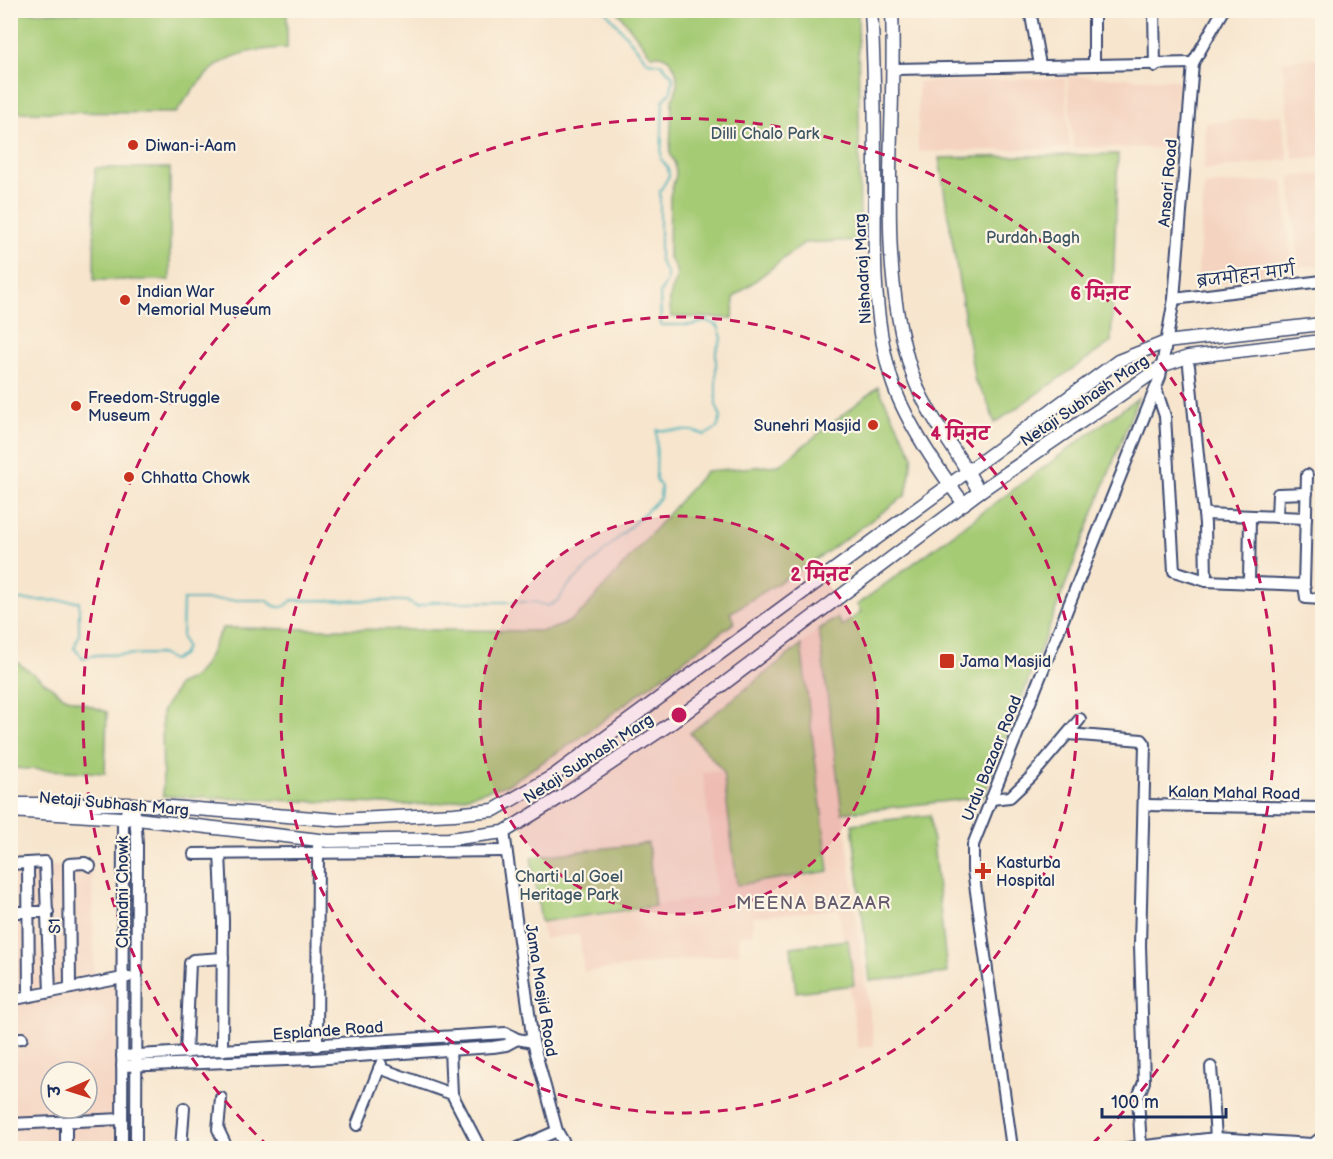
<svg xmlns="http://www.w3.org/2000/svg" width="1333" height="1159" font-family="'Balsamiq Sans','Playpen Sans Deva',sans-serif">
  <rect width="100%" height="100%" fill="#fcf5e5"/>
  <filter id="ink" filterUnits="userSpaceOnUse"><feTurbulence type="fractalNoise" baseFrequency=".0167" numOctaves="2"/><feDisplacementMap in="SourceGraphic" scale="12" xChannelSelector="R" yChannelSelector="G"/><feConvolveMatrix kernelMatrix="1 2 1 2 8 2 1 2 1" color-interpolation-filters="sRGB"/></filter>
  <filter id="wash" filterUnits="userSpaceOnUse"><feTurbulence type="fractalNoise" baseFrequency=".008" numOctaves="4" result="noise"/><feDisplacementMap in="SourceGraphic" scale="24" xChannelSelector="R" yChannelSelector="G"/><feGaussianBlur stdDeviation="1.35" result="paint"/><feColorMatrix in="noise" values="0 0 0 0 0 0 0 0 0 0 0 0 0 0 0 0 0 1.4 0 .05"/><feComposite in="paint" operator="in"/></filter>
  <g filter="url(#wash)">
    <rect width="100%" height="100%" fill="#f7e5cd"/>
    <g fill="#f4d3c0" fill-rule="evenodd">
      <polygon points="1322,57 1322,156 1293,159 1282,61"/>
      <polygon points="1067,76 1178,80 1178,148 1073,147"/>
      <polygon points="1065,78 1070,148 918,152 918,82"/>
      <polygon points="1282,115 1288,160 1204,170 1206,123"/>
      <polygon points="1322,174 1322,264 1299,267 1290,177"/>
      <polygon points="1283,180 1292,267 1197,288 1204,185"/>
      <polygon points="819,629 874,1046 858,1048 839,909 752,917 753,934 738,936 740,953 584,972 579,934 544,939 541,922 717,896 703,773 723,771 737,885 828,871 801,645"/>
      <polygon points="92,862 94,976 11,993 10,871"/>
      <path d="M117,983L116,1148H11V1004ZM51,1072H87V1108H51Z"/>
    </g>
    <g fill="#a5cb75" stroke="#607d6a" stroke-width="1.5">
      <path d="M617,11H858L860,240L804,243L734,297L733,318L671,317C671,311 669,304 670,298C673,281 684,277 669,258L670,196L676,175L675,164L670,153L672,100C683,83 677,51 651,55Z"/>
      <path d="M11,12L287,14V48C226,50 210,64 176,113L11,112Z"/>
      <polygon points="1118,154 1111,342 995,423 986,398 975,382 939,158"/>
      <polygon points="95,168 170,168 170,280 94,280"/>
      <path d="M878,387L913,456L906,495L823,555L730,613L735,622L577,740L507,785L443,803L410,805L163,796L162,713C166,701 174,697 177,685C209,674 207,653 223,628L542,631C564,627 574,620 589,604L706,471L779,465Z"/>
      <polygon points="1138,398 983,797 842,813 819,629 837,618 842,626 861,612 857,605"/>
      <polygon points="801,645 829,871 737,885 723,771 690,733"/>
      <polygon points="10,657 65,697 107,712 105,773 11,768"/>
      <polygon points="930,815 947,973 870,981 852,824"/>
      <polygon points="648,843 655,906 541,922 531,857"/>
      <polygon points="848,940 854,985 796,992 791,947"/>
    </g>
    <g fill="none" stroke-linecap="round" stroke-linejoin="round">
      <path stroke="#3eafb8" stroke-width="2" d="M10,600L79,601V635L74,648L83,658L96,655L160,654L173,660L182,656L186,647L182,638L183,600H267C275,609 284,610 292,600L406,601L417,607L432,602H535L548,606L559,600L565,589L660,498L661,487L656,480L657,430L693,431L705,435L717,428L721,417L716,405V351L722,338L718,326L707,321L692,325H661L660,293L667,281V274L660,261V191L669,176L668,168L661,159L663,101L671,92L673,77L662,64L648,62L605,10"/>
    </g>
  </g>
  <g filter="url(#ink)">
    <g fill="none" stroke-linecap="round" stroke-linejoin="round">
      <g stroke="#3c4a6f" stroke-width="14">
        <g id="minor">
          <polyline points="1030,10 1040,65"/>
          <polyline points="1094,10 1094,65"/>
          <polyline points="1154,10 1155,66"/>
          <polyline points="895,69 1193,63"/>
          <polyline points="1174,299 1322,281"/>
          <polyline points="1189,366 1205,524 1206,581"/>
          <polyline points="1156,389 1165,416 1174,571 1206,581 1304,585 1307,475"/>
          <polyline points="1204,514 1306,518"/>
          <polyline points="1277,517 1278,494 1307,493"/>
          <polyline points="1249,583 1250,516"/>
          <polyline points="1304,585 1306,598 1322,599"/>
          <polyline points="1068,734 1142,740 1145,744 1140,945 1144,1082 1138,1097 1141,1148"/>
          <polyline points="991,799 1010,797 1031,777 1080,719"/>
          <polyline points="1145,805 1322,808"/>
          <polyline points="135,813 137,844 136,1148"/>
          <polyline points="504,832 533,1042 557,1131 567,1148"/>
          <polyline points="220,853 223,921 222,1051"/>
          <polyline points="194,854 506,851"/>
          <polyline points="10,864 45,862 50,992"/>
          <polyline points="28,864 29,996"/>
          <polyline points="10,912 48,912"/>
          <polyline points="10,959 11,999"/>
          <polyline points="70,988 69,864 85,863 90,866"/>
          <polyline points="10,1000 128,977"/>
          <polyline points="10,1039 22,1038"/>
          <polyline points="317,1046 318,847"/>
          <polyline points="450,1049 452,1094 480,1148"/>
          <polyline points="186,1053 190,963 193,960 223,958"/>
          <polyline points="122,1056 506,1033 517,1039 533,1042"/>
          <polyline points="122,1066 313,1059 493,1047 506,1045 517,1039"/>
          <polyline points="1211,1067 1216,1138"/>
          <polyline points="379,1068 452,1094"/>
          <polyline points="221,1098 218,1129 227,1148"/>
          <polyline points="10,1124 122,1119"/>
          <polyline points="357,1125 381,1064"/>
          <polyline points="66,1148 66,1122"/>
          <polyline points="122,1148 123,818 132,804"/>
          <polyline points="181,1148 184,1108"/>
          <polyline points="518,1148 557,1131"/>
          <polyline points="1012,1148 973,870 973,845 1160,377 1174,299 1193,63 1223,10"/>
          <polyline points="1128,1148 1216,1138 1312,1144"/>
          <polyline points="1308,1148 1322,1137"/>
        </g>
      </g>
      <g stroke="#3c4a6f" stroke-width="15">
        <g id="major">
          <path d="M871,10C875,70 875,129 875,188C874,249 873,315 890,374C901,416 938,469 964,504"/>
          <path d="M892,10C897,130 874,257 912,373C924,412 960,454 979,492"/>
          <polyline points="19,804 132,804 339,820 454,814 494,810 553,776 1118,361 1166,342 1322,324"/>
          <polyline points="10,811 137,819 328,841 449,839 504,832 561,797 673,722 979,492 1164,365 1188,357 1322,341"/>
        </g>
      </g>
      <use href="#minor" stroke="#fff" stroke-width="10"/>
      <use href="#major" stroke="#fff" stroke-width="12"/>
    </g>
  </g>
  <circle cx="679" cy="715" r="199" fill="#c2185b" fill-opacity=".12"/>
  <g fill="none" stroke="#c2185b" stroke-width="3" stroke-dasharray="10 8">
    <circle cx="679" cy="715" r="199"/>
    <circle cx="679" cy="715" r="398"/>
    <path d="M269 1147A596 596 0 1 1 1089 1147"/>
  </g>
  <g fill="#c8321e" stroke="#fcf5e5" stroke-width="2">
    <circle cx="133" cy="145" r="6"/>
    <circle cx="125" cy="300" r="6"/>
    <circle cx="76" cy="406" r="6"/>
    <circle cx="873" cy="425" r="6"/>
    <circle cx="129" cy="477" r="6"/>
    <rect x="939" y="653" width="16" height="16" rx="3"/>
    <path d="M980 862h6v6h6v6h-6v6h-6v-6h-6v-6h6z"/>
  </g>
  <g text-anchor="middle" stroke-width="4.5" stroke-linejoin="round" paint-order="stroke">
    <g font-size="16" fill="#3e5664" stroke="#fcf5e5">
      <text x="765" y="139">Dilli Chalo Park</text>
      <text x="1033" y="243">Purdah Bagh</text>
      <text x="569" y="882">Charti Lal Goel<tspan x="569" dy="18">Heritage Park</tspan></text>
    </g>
    <g font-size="16" fill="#1b2f5e" stroke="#fcf5e5" text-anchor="start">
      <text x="145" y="151">Diwan-i-Aam</text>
      <text x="137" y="297">Indian War<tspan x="137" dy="18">Memorial Museum</tspan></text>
      <text x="88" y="403">Freedom-Struggle<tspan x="88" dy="18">Museum</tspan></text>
      <text x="861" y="431" text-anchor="end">Sunehri Masjid</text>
      <text x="141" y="483">Chhatta Chowk</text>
      <text x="960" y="667">Jama Masjid</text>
      <text x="996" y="868">Kasturba<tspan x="996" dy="18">Hospital</tspan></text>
    </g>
    <g font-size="16" fill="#1b2f5e" stroke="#fcf5e5">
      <text transform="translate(1167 183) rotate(-85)" y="6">Ansari Road</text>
      <text transform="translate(862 269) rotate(-93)" y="6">Nishadraj Marg</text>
      <text transform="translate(1246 275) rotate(-7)" y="6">ब्रजमोहन मार्ग</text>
      <text transform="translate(1084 400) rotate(-34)" y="6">Netaji Subhash Marg</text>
      <text transform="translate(588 758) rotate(-33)" y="6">Netaji Subhash Marg</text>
      <text transform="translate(991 758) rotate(-68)" y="6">Urdu Bazaar Road</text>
      <text transform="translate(1234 792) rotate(1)" y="6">Kalan Mahal Road</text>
      <text transform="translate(114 803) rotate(5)" y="6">Netaji Subhash Marg</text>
      <text transform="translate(122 892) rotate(-90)" y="6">Chandni Chowk</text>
      <text transform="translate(54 926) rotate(-91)" y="6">S1</text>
      <text transform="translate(542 990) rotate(81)" y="6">Jama Masjid Road</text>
      <text transform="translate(328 1030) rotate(-4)" y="6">Esplande Road</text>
    </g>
    <g font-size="18" letter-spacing="1.5" fill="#655b6f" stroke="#fcf5e5">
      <text x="814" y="909">MEENA BAZAAR</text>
    </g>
  </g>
  <circle cx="679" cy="715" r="9" fill="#c2185b" stroke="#fcf5e5" stroke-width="3"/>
  <g font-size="18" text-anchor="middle" font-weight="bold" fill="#c2185b" stroke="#fcf5e5" stroke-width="4.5" stroke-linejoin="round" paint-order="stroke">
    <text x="1100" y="300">6 मिनट</text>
    <text x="960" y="440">4 मिनट</text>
    <text x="820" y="581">2 मिनट</text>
  </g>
  <rect width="1333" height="1159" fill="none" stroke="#fcf5e5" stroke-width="36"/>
  <g transform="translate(69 1090) rotate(267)"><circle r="28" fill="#fcf5e5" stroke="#a2a6af" stroke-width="1.5"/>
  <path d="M0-4.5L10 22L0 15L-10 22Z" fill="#c8321e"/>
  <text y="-9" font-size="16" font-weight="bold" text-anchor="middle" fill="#1b2f5e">उ</text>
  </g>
  <path d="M1102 1108v9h124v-9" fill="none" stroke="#1b2f5e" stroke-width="3"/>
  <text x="1111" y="1108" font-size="18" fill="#1b2f5e" stroke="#fcf5e5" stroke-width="4.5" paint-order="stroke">100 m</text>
</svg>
